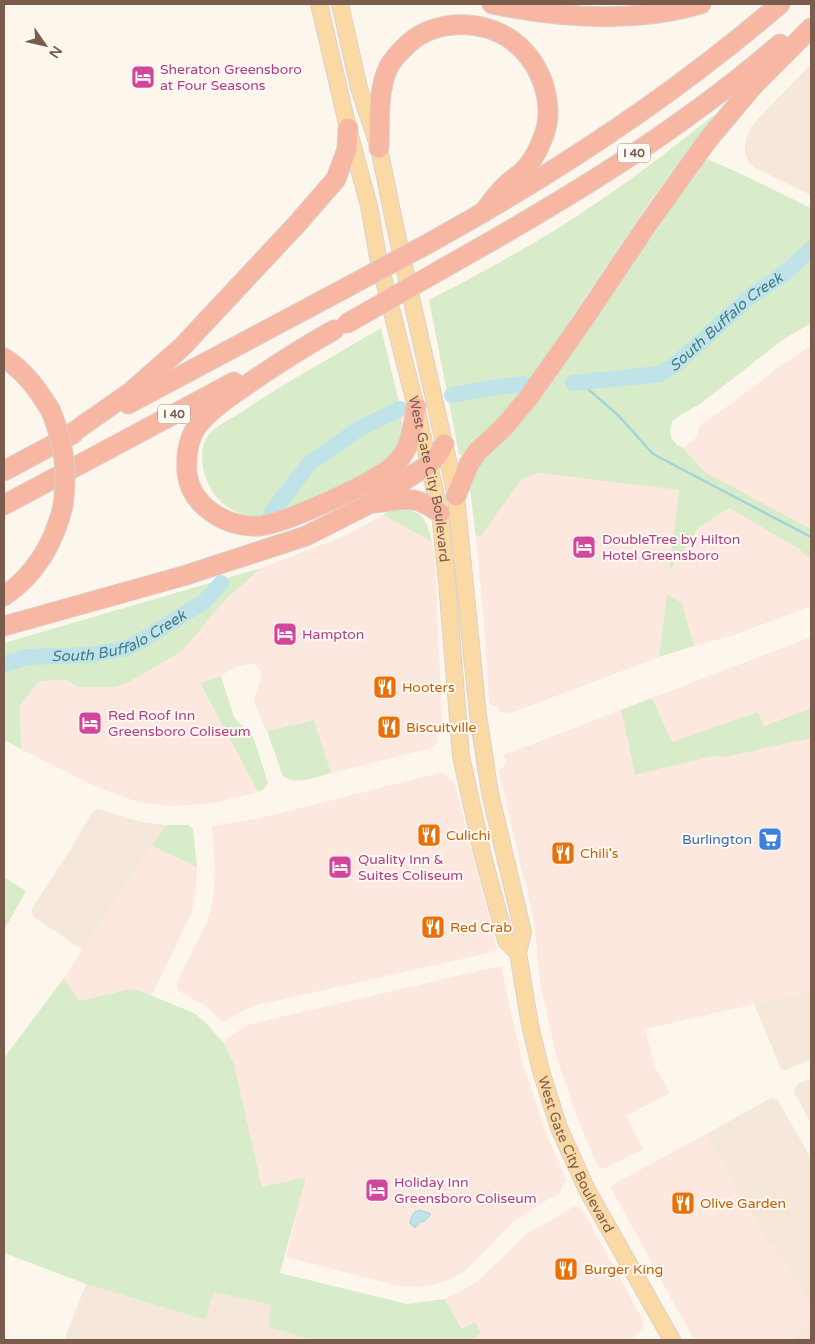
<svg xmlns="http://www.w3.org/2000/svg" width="815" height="1344" font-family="'Varela Round',sans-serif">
  <rect width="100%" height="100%" fill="#fdf6ec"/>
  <g fill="#f5e8da">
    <polygon points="811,64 811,195 757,169 749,162 745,154 745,145 747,135 755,122"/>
    <polygon points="98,809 141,822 166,825 83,950 34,917 31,910 72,847 92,813"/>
    <polygon points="811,991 811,1059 786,1070 781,1069 754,1004"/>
    <polygon points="811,1079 811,1123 794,1092 795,1088 799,1083"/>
    <polygon points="771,1098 777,1099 811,1158 811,1306 775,1248 768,1244 706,1134"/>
    <polygon points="86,1284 205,1320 214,1292 273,1305 268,1327 313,1340 64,1340"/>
    <polygon points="811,1319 811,1340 796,1340 793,1338"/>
  </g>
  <g fill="#fde8e0">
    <polygon points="811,345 811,529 705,472 683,448 698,436 699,426 735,401 779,367"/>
    <polygon points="539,473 679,490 670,571 698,528 729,508 799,549 811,560 811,606 734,635 694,646 682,603 667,594 659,657 511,713 500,712 498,707 491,705 489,701 484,622 476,537 481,536 522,479"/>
    <polygon points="383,515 432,542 435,557 442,729 437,737 438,742 431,748 331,773 314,720 267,731 260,717 254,700 262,675 261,671 254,663 235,667 221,676 200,684 258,792 218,802 191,805 170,806 138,802 99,788 21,749 20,706 39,681 67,680 77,687 115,687 225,600 261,568 345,536"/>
    <polygon points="811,637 811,708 764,726 758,712 672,743 652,698"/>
    <polygon points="621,710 632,764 713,756 725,757 811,738 811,991 645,1029 655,1067 670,1093 626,1116 643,1149 603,1169 599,1167 596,1162 581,1127 557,1059 540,983 534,921 500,777 499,770 504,766 506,761 504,755"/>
    <polygon points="443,772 449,780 454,781 497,948 493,952 257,1005 238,1013 225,1021 221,1020 204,1005 177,990 177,982 208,919 211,908 214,891 215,867 212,826 261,818"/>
    <polygon points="152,846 197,867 196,893 191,914 152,995 138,990 126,990 79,1001 64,978"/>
    <polygon points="496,967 501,967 522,1061 549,1141 567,1180 563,1183 560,1193 540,1204 512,1223 466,1270 453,1278 436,1284 419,1287 399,1286 286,1257 305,1178 262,1187 234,1064 223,1042 244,1027 251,1024"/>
    <polygon points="706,1134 768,1244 775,1248 811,1306 811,1319 793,1337 796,1340 694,1340 611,1188 614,1184"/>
    <polygon points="573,1207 580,1207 586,1216 643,1320 642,1330 630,1340 473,1340 480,1332 475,1322 463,1329 445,1299 462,1291 478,1281 525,1235"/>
  </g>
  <g fill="#d8ecc9">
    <path d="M714,115L716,119L684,156L651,200L515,402L462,456L459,454L429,300C487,270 544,239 598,202C638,175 676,145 714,115Z"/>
    <path d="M705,158C741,173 776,191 811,208V323L784,339L700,404L680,415L672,422L670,430L672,439L677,445L683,448L705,472L811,529V560L799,549L729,508L698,528L669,572L679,490L539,473L522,479L481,536L476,537L470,490L472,478L471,474L635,255L654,234Z"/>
    <path d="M381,328L402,414C403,440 396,453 376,469L305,505L257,521C244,515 230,510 220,501C204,485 195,453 209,434C216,426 231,419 240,413C286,382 334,356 381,328Z"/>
    <path d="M402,507L412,508V511C427,516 428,528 432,542L383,515L392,510Z"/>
    <polygon points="261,568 225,600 181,652 127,683 115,687 77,687 67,680 39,681 20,706 21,749 4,740 4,643"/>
    <polygon points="667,594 682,603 694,646 659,657"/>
    <polygon points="221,676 234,717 253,737 256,745 268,783 264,789 258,792 200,683"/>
    <polygon points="652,698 672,742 758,712 764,726 811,708 811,738 725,757 713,756 635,775 621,710"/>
    <path d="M314,720L331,773C315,777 298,786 283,776L267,731Z"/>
    <polygon points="166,825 188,825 193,829 197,867 152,846"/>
    <polygon points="4,877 26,891 4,930"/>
    <polygon points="64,978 79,1001 126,990 138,990 194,1013 204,1021 223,1042 234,1064 262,1187 306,1177 280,1273 407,1304 445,1299 462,1329 475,1322 481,1332 473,1340 313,1340 268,1327 272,1305 214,1292 205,1320 86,1284 4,1253 4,1058"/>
  </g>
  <path fill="#bfe3e8" stroke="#a5d3da" d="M420,1210L431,1214L425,1221L420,1222L415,1228L410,1223C411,1215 413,1212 420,1210Z"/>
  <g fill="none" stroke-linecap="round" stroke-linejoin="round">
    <polyline stroke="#a5d3da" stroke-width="2.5" points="580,382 619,416 653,454 811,537"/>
    <g stroke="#bfe3e8" stroke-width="16">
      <path id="s1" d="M573,383L660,374L675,365L751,296L784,274L811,249"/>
      <polyline points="452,395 491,388 524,384"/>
      <polyline points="271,513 309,464 360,428 400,409"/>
      <path id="s2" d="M4,664L27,657L91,655L127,648L144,639L205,601L221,583"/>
    </g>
    <g stroke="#dad1cd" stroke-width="18">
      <g id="major">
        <path id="s3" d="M319,4L348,128L369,206L378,257L416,407L440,513L447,582L461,756L482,852L506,941L518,953"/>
        <path id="s4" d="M340,4L359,88L379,148L395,226L456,496L478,715L490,793L523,932L518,953L530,1025L541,1071L559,1128L587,1190L672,1340"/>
      </g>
    </g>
    <g stroke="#dad1cd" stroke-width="21">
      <g id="highway">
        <path d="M492,4C560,18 633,24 701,4"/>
        <path d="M379,148C380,121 377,91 389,66C394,57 402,50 409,43C438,17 491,19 520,47C544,70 556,109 542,140C538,151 530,164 522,172C516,177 510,181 504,187C496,195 490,204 483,213"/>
        <path d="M431,242C554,174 673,96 780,4"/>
        <path d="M442,269C560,203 677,133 780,44"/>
        <path d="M334,330C302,348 272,367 241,389C226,399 210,410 198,425C188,438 186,456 187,472C190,506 227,528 259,526C285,524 365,486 388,470C392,467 398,462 401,457C412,443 413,423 416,407"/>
        <path d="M4,358C25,371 38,390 51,411"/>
        <polyline points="128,404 353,284"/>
        <polyline points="62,440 132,391 182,347 297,224 336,179 347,149 348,128"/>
        <polyline points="4,471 73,434"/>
        <polyline points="456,496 469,464 478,451 504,427 529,397 586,316 647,225 707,141 753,86 811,28"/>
        <path d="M373,503C404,500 412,493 440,513"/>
        <polyline points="4,505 234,382"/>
        <path d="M4,596C35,575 54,543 63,506"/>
        <polyline points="4,626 183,576 306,536 369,504 429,464 438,455 444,444"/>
      </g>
    </g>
    <use href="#major" stroke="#fbd9a5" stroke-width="16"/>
    <use href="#highway" stroke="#f7b7a3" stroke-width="19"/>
    <g stroke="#dad1cd" stroke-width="21" stroke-linecap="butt">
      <g id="highway-bridge">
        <polyline points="353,284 431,242"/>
        <polyline points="346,324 442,269"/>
        <path d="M51,411C64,444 68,471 63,506"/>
      </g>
    </g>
    <use href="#highway-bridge" stroke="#f7b7a3" stroke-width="19"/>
  </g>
  <defs>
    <g id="hotel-square" transform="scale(1.25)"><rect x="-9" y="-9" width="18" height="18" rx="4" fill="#d1479c" stroke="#fffaf3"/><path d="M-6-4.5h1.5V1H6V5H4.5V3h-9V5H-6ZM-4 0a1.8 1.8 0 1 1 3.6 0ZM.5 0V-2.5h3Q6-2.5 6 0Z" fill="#fff"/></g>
    <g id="restaurant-square" transform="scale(1.25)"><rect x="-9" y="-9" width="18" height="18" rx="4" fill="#e8710a" stroke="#fffaf3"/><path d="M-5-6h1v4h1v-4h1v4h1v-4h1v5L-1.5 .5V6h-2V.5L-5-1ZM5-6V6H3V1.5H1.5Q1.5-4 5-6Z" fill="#fff"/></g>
    <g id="supermarket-square" transform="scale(1.25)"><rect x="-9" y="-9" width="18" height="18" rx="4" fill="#3f7fe0" stroke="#fffaf3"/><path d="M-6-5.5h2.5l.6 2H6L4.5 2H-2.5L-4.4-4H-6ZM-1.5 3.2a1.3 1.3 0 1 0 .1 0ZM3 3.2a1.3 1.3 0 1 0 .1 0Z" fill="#fff"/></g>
  </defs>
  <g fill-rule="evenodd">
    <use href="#hotel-square" x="143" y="77"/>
    <use href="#hotel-square" x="584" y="547"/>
    <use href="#hotel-square" x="285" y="634"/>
    <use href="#restaurant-square" x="385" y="687"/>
    <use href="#hotel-square" x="90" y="723"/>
    <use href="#restaurant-square" x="389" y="727"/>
    <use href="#restaurant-square" x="429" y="835"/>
    <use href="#supermarket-square" x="770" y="839"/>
    <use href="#restaurant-square" x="563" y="853"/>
    <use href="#hotel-square" x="340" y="867"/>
    <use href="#restaurant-square" x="433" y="927"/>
    <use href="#hotel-square" x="377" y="1190"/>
    <use href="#restaurant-square" x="683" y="1203"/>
    <use href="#restaurant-square" x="566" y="1269"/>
  </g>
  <g text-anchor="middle" stroke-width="4" stroke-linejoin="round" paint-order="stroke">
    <g fill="#fffaf3" stroke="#a28b7f" stroke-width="1">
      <rect x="618" y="143.5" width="32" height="19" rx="4"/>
      <rect x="158" y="404.5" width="32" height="19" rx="4"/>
    </g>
    <g font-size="12" font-weight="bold" fill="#7a5c4d">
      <text x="634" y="157">I 40</text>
      <text x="174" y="418">I 40</text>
    </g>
    <g font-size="14" fill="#b23c85" stroke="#fffaf3" text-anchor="start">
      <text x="160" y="74">Sheraton Greensboro<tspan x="160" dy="16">at Four Seasons</tspan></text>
      <text x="602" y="544">DoubleTree by Hilton<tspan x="602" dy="16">Hotel Greensboro</tspan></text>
      <text x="302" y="639">Hampton</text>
      <text x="108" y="720">Red Roof Inn<tspan x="108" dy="16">Greensboro Coliseum</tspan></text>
      <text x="358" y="864">Quality Inn &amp;<tspan x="358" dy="16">Suites Coliseum</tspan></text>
      <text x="394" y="1187">Holiday Inn<tspan x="394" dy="16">Greensboro Coliseum</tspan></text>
    </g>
    <g font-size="14" fill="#7a5c4d" stroke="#fffaf3">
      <text dy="5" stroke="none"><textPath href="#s3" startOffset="488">West Gate City Boulevard</textPath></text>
      <text dy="5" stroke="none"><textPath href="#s4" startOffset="1180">West Gate City Boulevard</textPath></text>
    </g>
    <g font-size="14" fill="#c56008" stroke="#fffaf3" text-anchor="start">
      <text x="402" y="692">Hooters</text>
      <text x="406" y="732">Biscuitville</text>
      <text x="446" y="840">Culichi</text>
      <text x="580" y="858">Chili's</text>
      <text x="450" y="932">Red Crab</text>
      <text x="700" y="1208">Olive Garden</text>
      <text x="584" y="1274">Burger King</text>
    </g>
    <g font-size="14" fill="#366cbe" stroke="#fffaf3" text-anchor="end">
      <text x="752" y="844">Burlington</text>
    </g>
    <g font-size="15" font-style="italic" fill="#437c86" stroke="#fffaf3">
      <text dy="5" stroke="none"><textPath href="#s1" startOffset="172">South Buffalo Creek</textPath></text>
      <text dy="5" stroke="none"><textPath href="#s2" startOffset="120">South Buffalo Creek</textPath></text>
    </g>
  </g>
  <rect width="815" height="1344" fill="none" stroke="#7a5c4d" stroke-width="10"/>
  <g transform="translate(45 45) rotate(124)" stroke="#fffaf3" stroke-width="4" paint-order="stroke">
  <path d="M0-4L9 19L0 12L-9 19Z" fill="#7a5c4d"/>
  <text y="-8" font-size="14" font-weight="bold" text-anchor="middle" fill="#7a5c4d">N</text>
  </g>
</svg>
